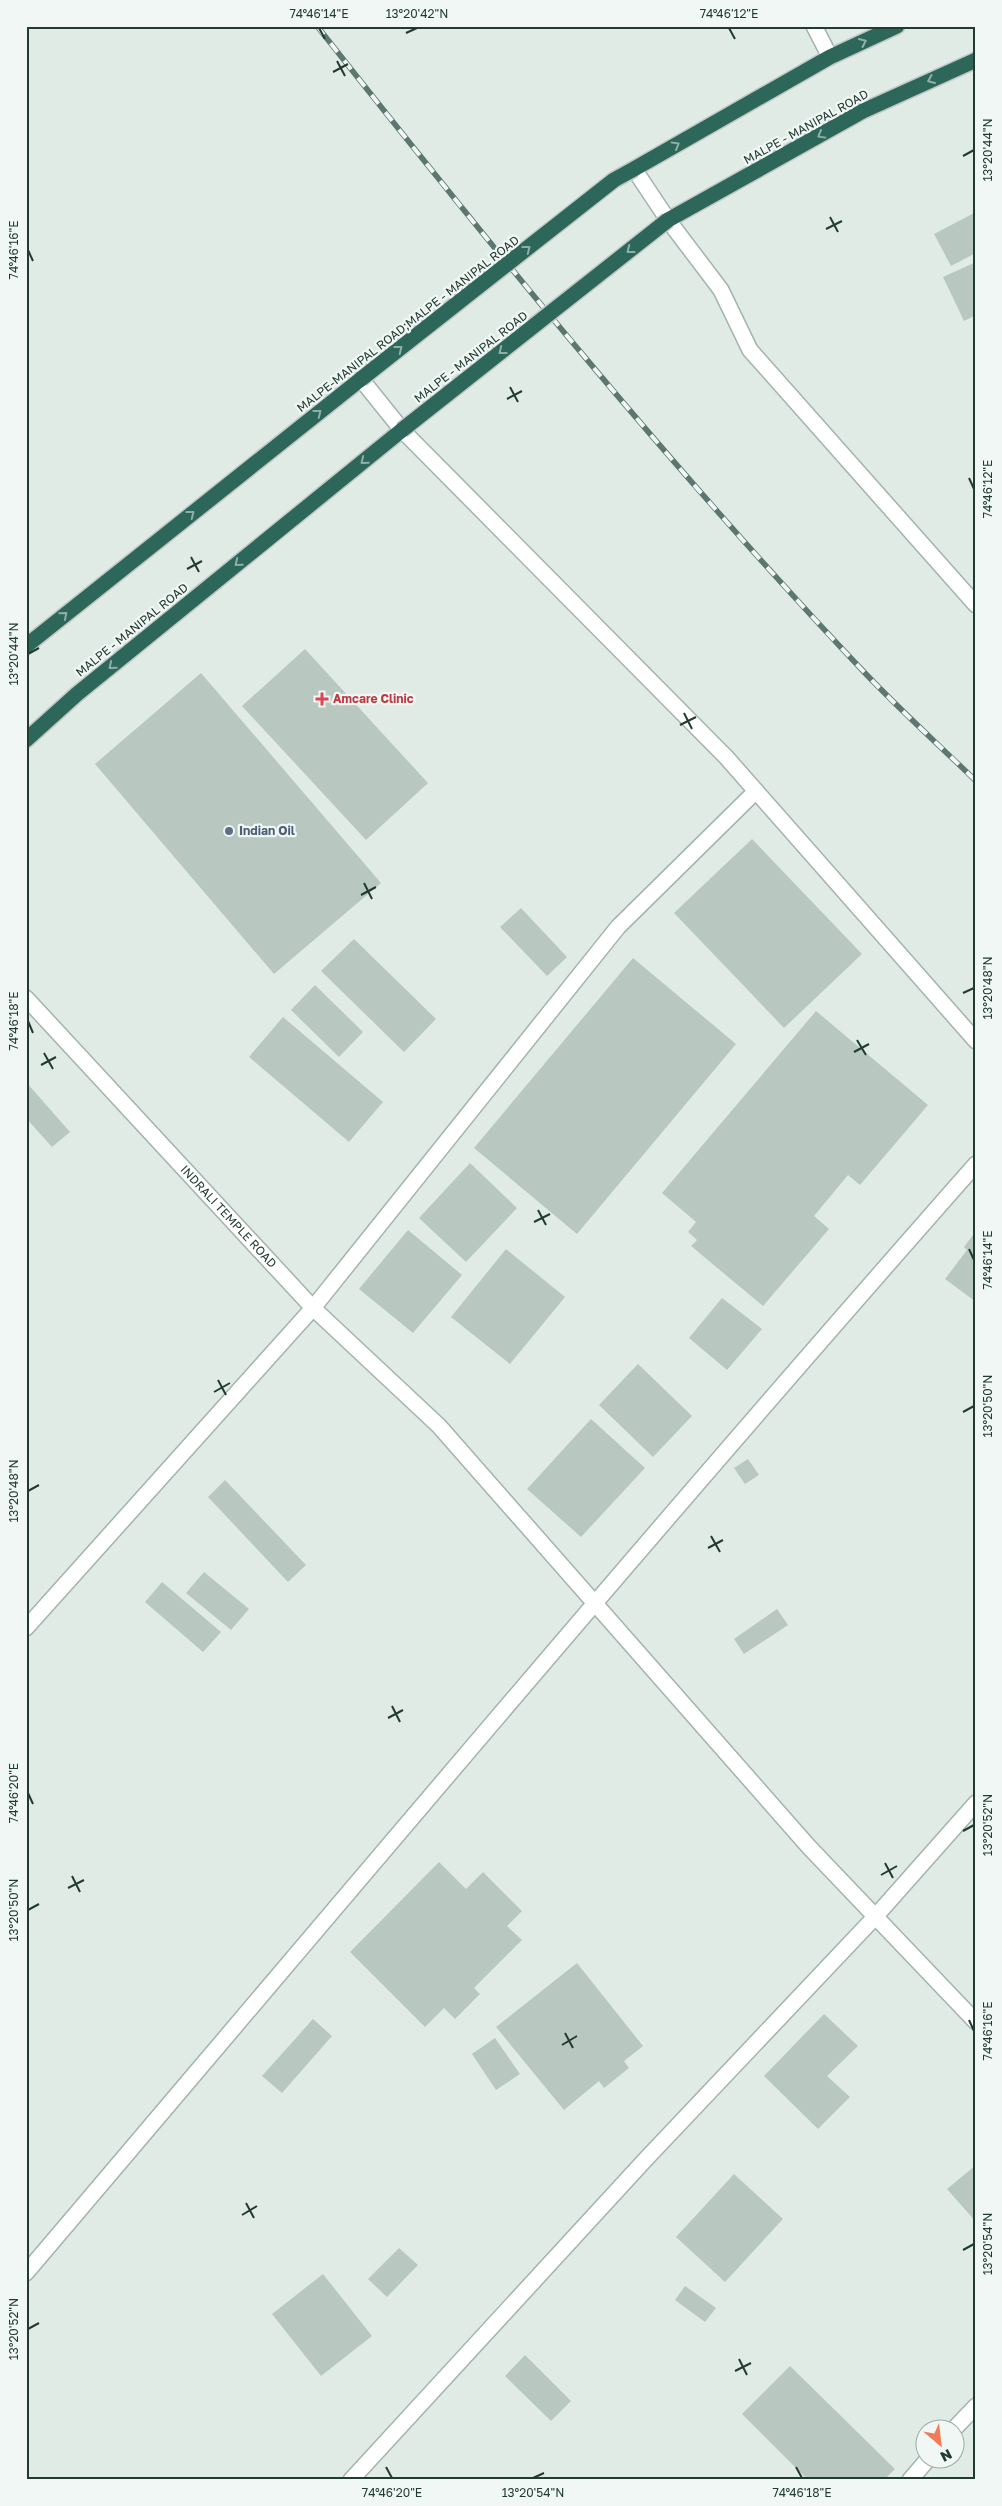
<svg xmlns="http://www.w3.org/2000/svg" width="1002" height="2506" font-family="'Golos Text',sans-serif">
  <rect width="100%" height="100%" fill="#e0ebe6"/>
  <g fill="#b8c8c1">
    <polygon points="976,212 976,253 951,266 934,234"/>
    <polygon points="976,262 976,315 964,321 943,277"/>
    <polygon points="305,649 428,783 366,840 242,706"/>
    <polygon points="201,673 381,883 274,974 95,764"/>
    <polygon points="752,839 862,954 784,1028 674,913"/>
    <polygon points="521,908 567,957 547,976 500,927"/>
    <polygon points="354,939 436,1019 404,1052 321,971"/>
    <polygon points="633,958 736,1044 577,1234 474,1148"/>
    <polygon points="315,985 363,1032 339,1057 291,1010"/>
    <polygon points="816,1011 928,1105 860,1185 848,1175 814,1216 829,1229 763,1306 691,1246 697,1240 688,1232 696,1222 662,1193"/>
    <polygon points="283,1017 383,1102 349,1142 249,1057"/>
    <polygon points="26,1082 70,1132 52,1147 26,1118"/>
    <polygon points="470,1163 517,1208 466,1262 419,1218"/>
    <polygon points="408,1230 462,1275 413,1333 359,1289"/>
    <polygon points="976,1231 976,1302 945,1279 967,1250 964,1247"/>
    <polygon points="506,1249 565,1297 510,1364 451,1317"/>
    <polygon points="722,1298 762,1329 727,1370 689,1338"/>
    <polygon points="638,1364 692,1416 653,1457 599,1405"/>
    <polygon points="591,1419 645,1468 581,1537 527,1489"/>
    <polygon points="748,1459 759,1475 745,1484 734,1468"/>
    <polygon points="225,1480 306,1565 288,1582 208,1497"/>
    <polygon points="204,1572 249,1609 231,1630 186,1593"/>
    <polygon points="162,1582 221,1632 203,1652 145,1602"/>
    <polygon points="777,1609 788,1625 744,1654 734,1639"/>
    <polygon points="439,1862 466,1889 483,1872 522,1911 507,1926 522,1940 474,1988 480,1994 455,2019 444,2008 425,2027 350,1952"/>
    <polygon points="577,1963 643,2046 624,2061 629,2068 604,2088 599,2081 564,2110 496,2027"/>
    <polygon points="824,2014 858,2046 827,2076 850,2097 818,2129 764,2076"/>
    <polygon points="313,2019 332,2036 282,2093 262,2076"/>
    <polygon points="495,2038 520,2074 496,2090 472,2054"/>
    <polygon points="976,2165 976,2222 947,2189"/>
    <polygon points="734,2174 783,2219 725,2282 676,2237"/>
    <polygon points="399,2248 418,2265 387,2297 368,2279"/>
    <polygon points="323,2274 372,2336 321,2376 272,2314"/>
    <polygon points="685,2286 716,2308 705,2322 675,2300"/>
    <polygon points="525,2355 571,2401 551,2421 505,2376"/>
    <polygon points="790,2366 895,2469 884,2480 808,2480 742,2414"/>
  </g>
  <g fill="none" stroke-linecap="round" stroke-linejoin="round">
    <g stroke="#a3b3ad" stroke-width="18">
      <g id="minor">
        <polyline points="814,26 830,57"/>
        <polyline points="634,169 668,220 721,290 750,350 976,605"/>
        <polyline points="361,379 402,430 726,757 976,1041"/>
        <path id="s1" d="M26,998L313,1308L439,1426L809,1847L976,2022"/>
        <polyline points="26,1628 313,1308 618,927 756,791"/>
        <path d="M26,2273C341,1902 654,1529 976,1164"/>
        <polyline points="954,2429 976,2406"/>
        <polyline points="351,2480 645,2160 875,1917 976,1803"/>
        <polyline points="910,2480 929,2458"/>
      </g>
    </g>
    <g stroke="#c1c8c6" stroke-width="18">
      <g id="highway">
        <polyline points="634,169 830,57 897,26"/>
        <polyline points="668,220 863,111 976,60"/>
        <polyline points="26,646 361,379"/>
        <polyline points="26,740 77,694 402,430"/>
      </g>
    </g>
    <use href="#minor" stroke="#fff" stroke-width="15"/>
    <use href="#highway" stroke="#2c675a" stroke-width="15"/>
    <g stroke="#5b776f" stroke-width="5.5">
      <path id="rail" d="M317,26C492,248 670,467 864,672C900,710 939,745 976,781"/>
    </g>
    <use href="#rail" stroke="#f0f7f4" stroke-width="4" stroke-dasharray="11" stroke-linecap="butt"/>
    <g stroke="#c1c8c6" stroke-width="18" stroke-linecap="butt">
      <g id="highway-bridge">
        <polyline points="361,379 614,180 634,169"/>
        <polyline points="402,430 668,220"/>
      </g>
    </g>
    <use href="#highway-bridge" stroke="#2c675a" stroke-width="15"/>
  </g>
  <defs><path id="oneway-chevron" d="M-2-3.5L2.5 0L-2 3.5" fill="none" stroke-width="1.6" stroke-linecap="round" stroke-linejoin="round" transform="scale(1.25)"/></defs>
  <g stroke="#8eafa7">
    <use href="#oneway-chevron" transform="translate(863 42) rotate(-25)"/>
    <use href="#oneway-chevron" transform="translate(931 80) rotate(156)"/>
    <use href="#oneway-chevron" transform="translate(821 135) rotate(151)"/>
    <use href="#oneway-chevron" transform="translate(676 145) rotate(-30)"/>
    <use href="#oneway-chevron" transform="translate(527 249) rotate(-38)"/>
    <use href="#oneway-chevron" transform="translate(630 250) rotate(142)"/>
    <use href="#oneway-chevron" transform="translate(399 349) rotate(-38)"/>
    <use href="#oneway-chevron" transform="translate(502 351) rotate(142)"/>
    <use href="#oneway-chevron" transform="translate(318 413) rotate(-38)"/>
    <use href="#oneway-chevron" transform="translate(364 461) rotate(141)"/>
    <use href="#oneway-chevron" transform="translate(191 514) rotate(-38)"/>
    <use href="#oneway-chevron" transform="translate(238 563) rotate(141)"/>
    <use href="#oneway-chevron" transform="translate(64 615) rotate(-40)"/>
    <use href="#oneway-chevron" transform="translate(112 666) rotate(141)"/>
  </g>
  <path fill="none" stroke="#213b33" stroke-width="2" d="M319,28L325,39M729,28L735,39M406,33L417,28M337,61L345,76M333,72L348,64M963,156L974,150M830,217L838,232M826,229L842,221M28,250L33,261M510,387L518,402M507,399L522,391M969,478L974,489M191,557L199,572M187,569L202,561M28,654L39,648M684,713L692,729M680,725L696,717M364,883L372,899M361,895L376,887M963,993L974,988M28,1021L33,1033M857,1040L866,1055M854,1052L869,1044M44,1053L53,1069M41,1065L56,1057M538,1210L546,1225M534,1222L550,1214M969,1249L974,1260M218,1380L226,1395M214,1392L230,1383M963,1412L974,1406M28,1491L39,1485M711,1536L720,1552M708,1548L723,1540M392,1706L400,1722M388,1718L403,1710M28,1793L33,1804M963,1831L974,1825M885,1863L893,1878M881,1875L897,1866M72,1876L80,1892M68,1888L84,1880M28,1910L39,1904M969,2020L974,2031M565,2033L573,2048M562,2045L577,2036M246,2203L254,2218M242,2215L257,2206M963,2250L974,2244M28,2329L39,2323M739,2359L747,2375M735,2371L751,2363M386,2467L392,2478M796,2467L802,2478M533,2478L544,2473"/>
  <path fill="#e0444e" stroke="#f0f7f4" stroke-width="2" d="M319.5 691.5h5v5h5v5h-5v5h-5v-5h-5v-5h5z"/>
  <circle fill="#5c6f8a" stroke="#f0f7f4" stroke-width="2" cx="229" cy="831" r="5"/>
  <g text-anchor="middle" stroke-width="4.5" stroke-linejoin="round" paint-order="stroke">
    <g font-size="12" fill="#213b33" stroke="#f0f7f4">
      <text transform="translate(806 127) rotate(-29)" y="4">MALPE - MANIPAL ROAD</text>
      <text transform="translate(408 324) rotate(-38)" y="4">MALPE-MANIPAL ROAD;MALPE - MANIPAL ROAD</text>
      <text transform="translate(471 357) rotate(-38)" y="4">MALPE - MANIPAL ROAD</text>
      <text transform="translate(132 630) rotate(-39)" y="4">MALPE - MANIPAL ROAD</text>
      <text dy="4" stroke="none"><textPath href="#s1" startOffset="298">INDRALI TEMPLE ROAD</textPath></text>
    </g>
    <g font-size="12" font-weight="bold" fill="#be3a42" stroke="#f0f7f4" text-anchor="start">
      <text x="333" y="703">Amcare Clinic</text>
    </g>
    <g font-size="12" font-weight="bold" fill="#4e5e75" stroke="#f0f7f4" text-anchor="start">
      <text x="239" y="835">Indian Oil</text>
    </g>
  </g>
  <rect width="1002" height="2506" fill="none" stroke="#f0f7f4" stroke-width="55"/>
  <g transform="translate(940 2444) rotate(152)"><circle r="24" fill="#f0f7f4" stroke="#9daca7"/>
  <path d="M0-4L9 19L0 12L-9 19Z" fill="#f27a57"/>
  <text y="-8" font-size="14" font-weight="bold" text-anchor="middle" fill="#213b33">N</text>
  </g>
  <rect x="28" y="28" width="946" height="2450" fill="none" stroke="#213b33" stroke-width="2"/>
  <g font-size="12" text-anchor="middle" fill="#213b33">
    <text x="319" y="18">74°46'14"E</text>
    <text x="417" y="18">13°20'42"N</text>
    <text x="729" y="18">74°46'12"E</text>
    <text transform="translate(988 150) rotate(-90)" y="4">13°20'44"N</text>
    <text transform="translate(14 250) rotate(-90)" y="4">74°46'16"E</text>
    <text transform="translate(988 489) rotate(-90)" y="4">74°46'12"E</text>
    <text transform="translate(14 654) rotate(-90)" y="4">13°20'44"N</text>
    <text transform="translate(988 988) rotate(-90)" y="4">13°20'48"N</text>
    <text transform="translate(14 1021) rotate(-90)" y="4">74°46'18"E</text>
    <text transform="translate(988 1260) rotate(-90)" y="4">74°46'14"E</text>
    <text transform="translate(988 1406) rotate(-90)" y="4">13°20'50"N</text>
    <text transform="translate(14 1491) rotate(-90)" y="4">13°20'48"N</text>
    <text transform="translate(14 1793) rotate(-90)" y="4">74°46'20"E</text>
    <text transform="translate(988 1825) rotate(-90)" y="4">13°20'52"N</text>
    <text transform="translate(14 1910) rotate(-90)" y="4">13°20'50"N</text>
    <text transform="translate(988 2031) rotate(-90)" y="4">74°46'16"E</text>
    <text transform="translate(988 2244) rotate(-90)" y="4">13°20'54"N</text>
    <text transform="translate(14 2329) rotate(-90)" y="4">13°20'52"N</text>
    <text x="392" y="2497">74°46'20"E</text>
    <text x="533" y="2497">13°20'54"N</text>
    <text x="802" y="2497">74°46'18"E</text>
  </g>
</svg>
